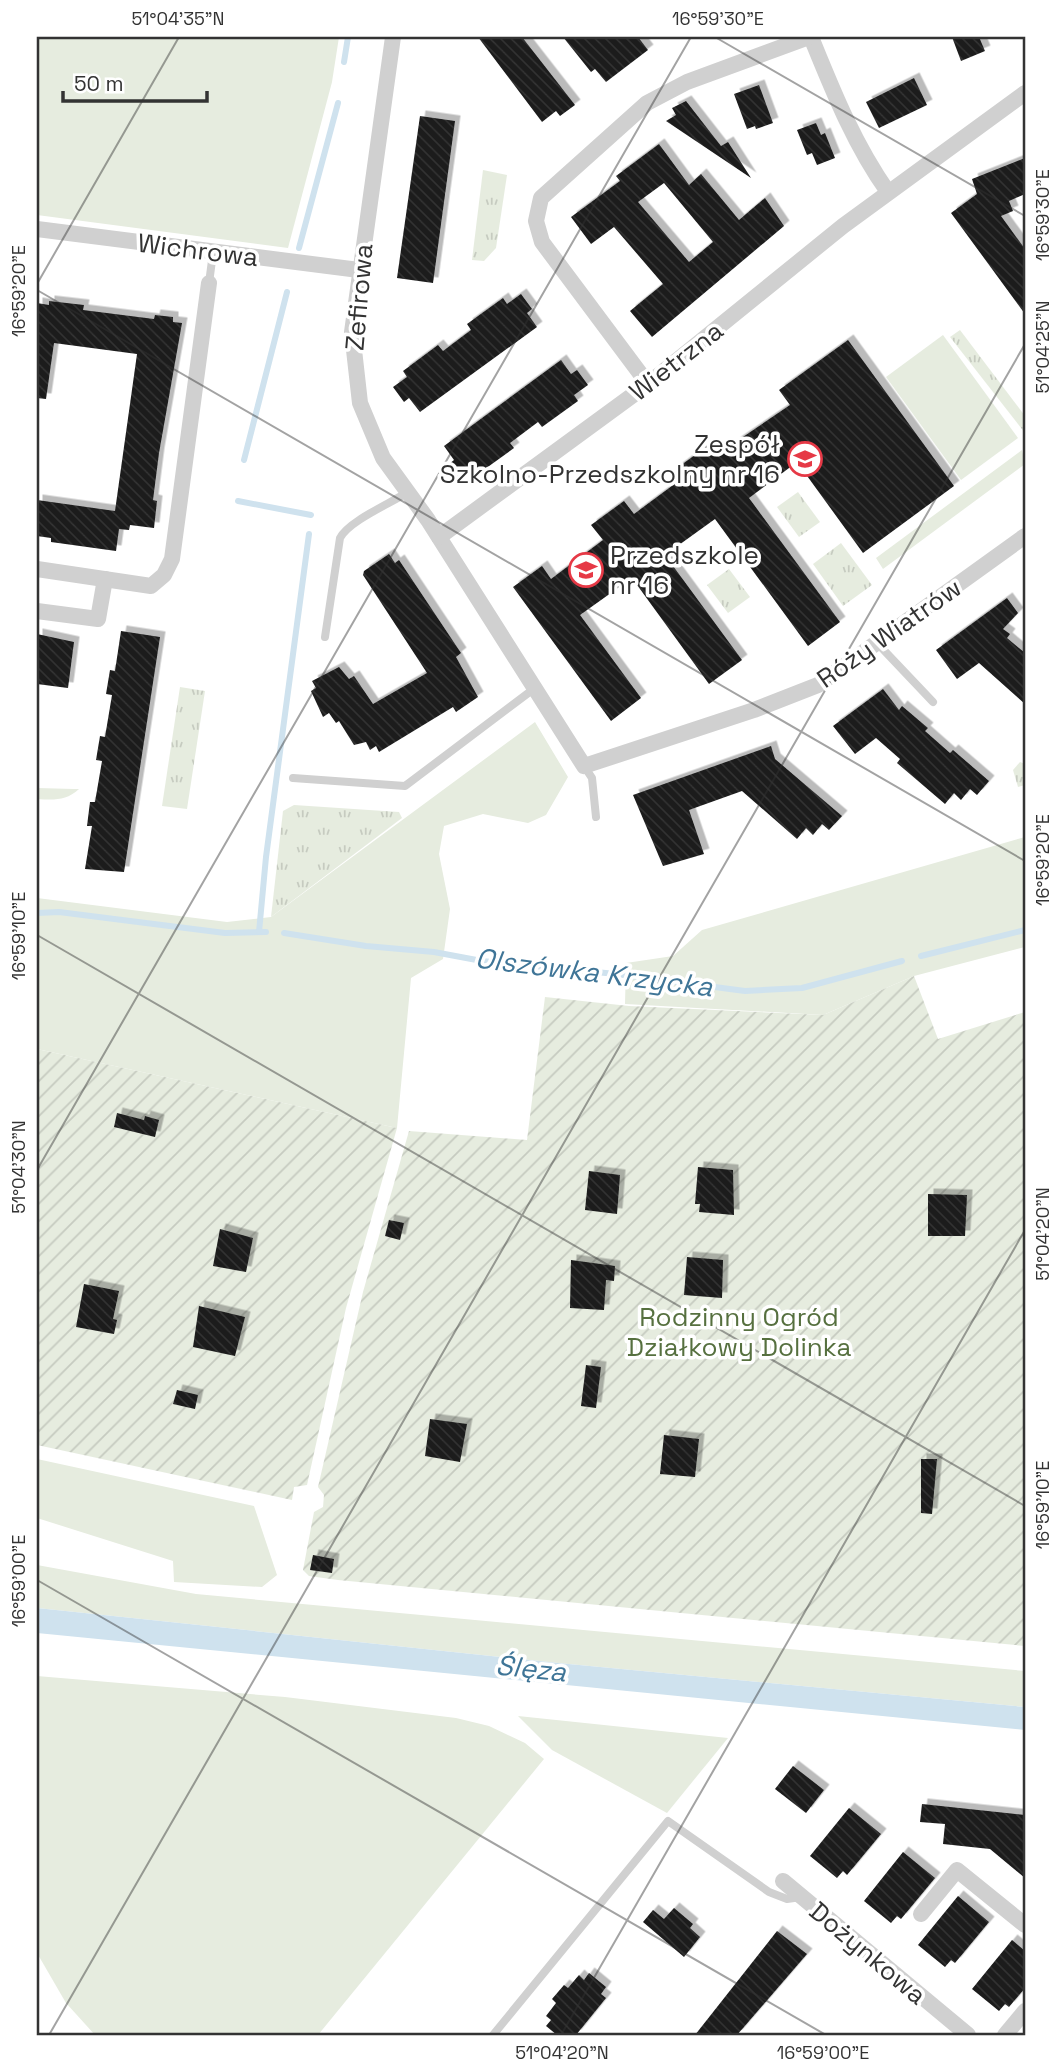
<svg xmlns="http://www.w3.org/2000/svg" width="1062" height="2072" font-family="'Space Grotesk',sans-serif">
  <defs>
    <pattern id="park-tufts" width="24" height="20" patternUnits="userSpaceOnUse" patternTransform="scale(1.75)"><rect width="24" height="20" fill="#e6ecdf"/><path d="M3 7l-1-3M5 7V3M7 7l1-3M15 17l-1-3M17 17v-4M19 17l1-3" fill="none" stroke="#c6cbc0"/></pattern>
    <pattern id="garden-furrows" width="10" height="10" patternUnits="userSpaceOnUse" patternTransform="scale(1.75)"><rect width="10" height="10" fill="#e6ecdf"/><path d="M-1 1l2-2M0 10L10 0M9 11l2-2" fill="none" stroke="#c6cbc0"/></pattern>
    <pattern id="building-back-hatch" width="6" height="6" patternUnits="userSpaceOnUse" patternTransform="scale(1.75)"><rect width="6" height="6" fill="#1a1a1a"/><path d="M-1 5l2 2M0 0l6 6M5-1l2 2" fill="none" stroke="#333"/></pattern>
    <filter id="shadow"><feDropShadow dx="5.5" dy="-5.5" stdDeviation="0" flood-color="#0004"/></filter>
  </defs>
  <rect width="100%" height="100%" fill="#fff"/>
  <g fill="#e6ecdf">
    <polygon points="37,37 339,37 332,82 288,248 37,215"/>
    <polygon points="943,335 1018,438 961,480 886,377"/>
    <polygon points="1022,450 1025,464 883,569 876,558"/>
    <polygon points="535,722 568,777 546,815 528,823 483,814 444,826 439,854 450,909 443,959 411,978 397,1128 37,1049 37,898 227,922 271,917"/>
    <path d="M37,788L74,789H79C66,801 54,800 37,799Z"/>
    <polygon points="1025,837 1025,947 914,976 823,1015 625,1004 626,963 673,956 702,930"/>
    <polygon points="37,1459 254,1506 277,1575 262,1587 174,1582 173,1561 37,1518"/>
    <polygon points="37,1565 196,1594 1025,1671 1025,1707 558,1663 37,1608"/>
    <polygon points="37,1676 285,1697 456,1718 489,1726 525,1743 544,1759 318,2035 95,2035 66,2003 37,1953"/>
    <polygon points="518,1716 728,1738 667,1813 552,1750"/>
  </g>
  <g fill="url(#park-tufts)">
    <polygon points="483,170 507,175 496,248 484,261 472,260"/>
    <polygon points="960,330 1025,416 1025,433 950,337"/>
    <polygon points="798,492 820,522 799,537 777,507"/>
    <polygon points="841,543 872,585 843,606 813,564"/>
    <polygon points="729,569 750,597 728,613 707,585"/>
    <polygon points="180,687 205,691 187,809 162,806"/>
    <polygon points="1020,762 1025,764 1025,785 1018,787 1013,770"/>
    <polygon points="294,805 399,812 402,818 271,917 283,811"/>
  </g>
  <g fill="url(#garden-furrows)">
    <polygon points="914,976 938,1039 1025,1012 1025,1646 338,1580 309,1576 303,1570 314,1512 323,1507 324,1495 318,1487 363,1292 409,1131 527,1140 545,997 629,1006 823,1015"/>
    <polygon points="37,1049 397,1128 346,1308 307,1485 294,1487 292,1500 37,1445"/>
  </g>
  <polygon fill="#cfe2ee" points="37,1608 558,1663 1025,1707 1025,1730 37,1633"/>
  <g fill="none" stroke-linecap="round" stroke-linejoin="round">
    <g stroke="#cfe2ee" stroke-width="6">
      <polyline points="344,62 348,37"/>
      <polyline points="299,248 338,103"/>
      <polyline points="244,460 287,292"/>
      <polyline points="238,501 311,515"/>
      <polyline points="37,913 59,912 225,933 266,932"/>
      <polyline points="259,932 266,857 309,534"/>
      <polyline points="284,933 366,946 434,952 482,961 616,974 745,991 802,988 902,961"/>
      <polyline points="921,956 1025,930"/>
    </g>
  </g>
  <g fill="url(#building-back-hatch)" fill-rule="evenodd" filter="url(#shadow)">
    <polygon points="478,37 522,37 575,105 560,116 556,111 542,122"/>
    <polygon points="563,37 638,37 648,50 606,82 595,69 591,72"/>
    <polygon points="952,37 979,37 985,51 961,61"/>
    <polygon points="914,78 927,105 879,128 866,102"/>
    <polygon points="759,85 773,123 756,129 755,126 747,129 734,94"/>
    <polygon points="686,101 721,146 728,142 751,178 666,121 676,115 672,108"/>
    <polygon points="420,116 455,121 433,283 397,278"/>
    <polygon points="816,123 821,135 825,133 835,158 817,165 812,153 807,155 797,130"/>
    <path d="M659,144L689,185L701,174L739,220L765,198L784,226L652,337L630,311L663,284L614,227L591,244L571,217L620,181L616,176ZM664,183L713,242L689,262L638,202Z"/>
    <polygon points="1025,158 1025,194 1009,201 1013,211 1001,216 1025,249 1025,314 951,213 977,194 972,179"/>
    <polygon points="521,294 532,309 527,313 537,327 420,412 409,398 404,402 393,387 407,377 403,371 438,345 443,351 471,330 467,324 503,298 507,304"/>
    <polygon points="49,301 84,305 83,310 154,319 155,315 173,317 173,322 182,323 159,453 153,500 157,501 154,528 130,525 129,530 119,529 116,551 51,542 51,538 37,536 37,500 115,511 137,354 54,343 46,399 37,398 37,303 49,305"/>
    <polygon points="848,340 954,486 863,553 797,462 749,498 840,622 808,646 715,519 665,555 742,660 709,684 632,578 580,615 641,698 611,721 513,587 542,566 551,579 603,540 591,525 624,501 634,514 680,480 673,471 710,444 718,454 790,405 779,390"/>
    <polygon points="561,360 571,374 577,370 588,385 574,395 578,401 542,427 538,422 510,443 514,448 478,474 474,469 460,479 449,464 454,460 444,446"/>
    <polygon points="389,554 395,563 399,560 461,653 456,657 478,697 456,712 453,707 379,752 376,746 370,750 366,742 354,745 339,721 336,723 329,713 323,717 311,691 316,688 312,681 339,667 349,679 354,676 373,704 427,673 363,575 364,571"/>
    <polygon points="1007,598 1018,613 1003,629 1010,634 1007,638 1025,653 1025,704 979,663 957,679 936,650"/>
    <polygon points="121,631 160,637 124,872 85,869 92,826 87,826 90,802 95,802 102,761 96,760 100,736 105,737 112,695 106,694 110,670 115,671"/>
    <polygon points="37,634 74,642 68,688 37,684"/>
    <polygon points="883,689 899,710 902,706 928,728 925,731 950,753 953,750 989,781 977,795 970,789 961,800 954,793 945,804 897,763 900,759 876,738 855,754 833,726"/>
    <polygon points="771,746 775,759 842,816 829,830 822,824 813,835 806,828 797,839 742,791 689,810 704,854 663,866 633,795"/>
    <polygon points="117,1113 144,1120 145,1116 159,1120 155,1137 114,1127"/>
    <polygon points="698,1167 733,1170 734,1215 699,1212 700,1204 695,1204"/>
    <polygon points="589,1171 620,1175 617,1214 585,1210"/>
    <polygon points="928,1194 967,1195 965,1236 928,1236"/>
    <polygon points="389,1220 404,1223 400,1240 385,1236"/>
    <polygon points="220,1229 253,1238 246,1272 213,1266"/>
    <polygon points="687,1257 723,1260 722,1298 684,1295"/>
    <polygon points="571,1260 615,1266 614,1281 606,1280 604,1310 570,1308"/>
    <polygon points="84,1284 119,1291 113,1319 117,1320 114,1334 76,1327"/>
    <polygon points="199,1306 245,1317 235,1356 193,1347"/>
    <polygon points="586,1365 601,1367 596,1408 581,1406"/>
    <polygon points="177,1390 198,1395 195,1409 173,1404"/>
    <polygon points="430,1419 467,1424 460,1462 425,1456"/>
    <polygon points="664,1435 699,1439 695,1477 660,1474"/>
    <polygon points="921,1459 937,1459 932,1514 921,1513"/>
    <polygon points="313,1555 334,1559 332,1573 310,1570"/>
    <polygon points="793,1766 824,1790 806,1813 775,1789"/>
    <polygon points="922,1804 1025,1815 1025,1878 990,1849 943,1844 945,1824 920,1822"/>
    <polygon points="849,1808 881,1834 847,1875 843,1871 837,1878 810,1856"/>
    <polygon points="903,1852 935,1878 901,1919 897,1916 891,1923 864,1901"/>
    <polygon points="958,1896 989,1922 955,1963 951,1960 945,1967 918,1945"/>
    <polygon points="674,1908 693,1924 690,1928 700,1937 684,1957 643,1922 653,1910 664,1919"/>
    <polygon points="777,1931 807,1954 737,2035 695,2035"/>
    <polygon points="1012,1940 1025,1951 1025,1988 1009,2007 1005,2004 999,2011 972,1989"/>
    <polygon points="589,1973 606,1987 601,1994 606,1998 576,2035 557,2035 546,2026 551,2020 546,2016 556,2003 552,1999 564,1985 568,1988 579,1975 584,1980"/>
  </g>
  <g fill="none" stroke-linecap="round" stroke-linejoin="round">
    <g stroke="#d0d0d0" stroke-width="8">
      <polyline points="209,283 213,253"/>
      <path d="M325,637L340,538C349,521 389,504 408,492"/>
      <polyline points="878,644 933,702"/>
      <polyline points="584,766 592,778 596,817"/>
      <polyline points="293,778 405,786 535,688"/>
      <polyline points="493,2035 668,1821 769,1892 787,1899 801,1897"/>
    </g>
    <g stroke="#d0d0d0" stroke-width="16">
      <polyline points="393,37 352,332 360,403 383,458 428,520 584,766 754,710 818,685 1025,536"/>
      <path d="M811,37C833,91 854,144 888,192"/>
      <polyline points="37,229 359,270"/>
      <polyline points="648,384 542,242 536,221 541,198 647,103 687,82 809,37"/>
      <polyline points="439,537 648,384 843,226 1025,93"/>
      <polyline points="37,569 151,586 164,575 172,559 209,283"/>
      <polyline points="37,611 98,619 105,579"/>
      <polyline points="783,1881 968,2035"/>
      <polyline points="921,1914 957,1870 1025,1925"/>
      <polyline points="1005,2035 1025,2011"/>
    </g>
  </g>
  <path fill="none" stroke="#333" stroke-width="2" stroke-opacity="0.45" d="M715,37L1025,216M37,284L179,37M37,290L1025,861M37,935L1025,1506M37,1170L691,37M37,1580L826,2035M49,2035L1025,344M561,2035L1025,1230"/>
  <defs>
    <g id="school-ring" transform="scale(1.75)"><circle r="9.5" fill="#fff" stroke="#e63946" stroke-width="1.5"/><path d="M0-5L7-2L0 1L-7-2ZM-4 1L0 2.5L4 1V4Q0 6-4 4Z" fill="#e63946"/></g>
  </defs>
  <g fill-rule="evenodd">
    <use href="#school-ring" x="805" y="459"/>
    <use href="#school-ring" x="586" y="570"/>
  </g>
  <g text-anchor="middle" stroke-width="7" stroke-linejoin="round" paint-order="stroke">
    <g font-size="26" fill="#333" stroke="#fff">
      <text transform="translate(198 250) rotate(7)" y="9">Wichrowa</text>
      <text transform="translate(359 297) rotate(-85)" y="9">Zefirowa</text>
      <text transform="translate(676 361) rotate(-38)" y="9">Wietrzna</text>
      <text transform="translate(889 633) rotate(-35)" y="9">Róży Wiatrów</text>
      <text transform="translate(868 1953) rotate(40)" y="9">Dożynkowa</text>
    </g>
    <g font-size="26" fill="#333" stroke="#fff" text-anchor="end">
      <text x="780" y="453">Zespół<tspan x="780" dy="30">Szkolno-Przedszkolny nr 16</tspan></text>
      <text x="610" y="564" text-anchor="start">Przedszkole<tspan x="610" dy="30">nr 16</tspan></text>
    </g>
    <g font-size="26" fill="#56703f" stroke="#fff">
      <text x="739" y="1326">Rodzinny Ogród<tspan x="739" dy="30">Działkowy Dolinka</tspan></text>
    </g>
    <g font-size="28" font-style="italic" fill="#3f7597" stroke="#fff">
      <text transform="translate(594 972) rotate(7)" y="10">Olszówka Krzycka</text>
      <text transform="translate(531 1668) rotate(6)" y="10">Ślęza</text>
    </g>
  </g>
  <rect width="1062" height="2072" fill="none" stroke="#ffffff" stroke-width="77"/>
  <path d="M63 91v10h144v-10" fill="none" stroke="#333333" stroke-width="3.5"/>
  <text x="74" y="91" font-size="21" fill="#333333" stroke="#ffffff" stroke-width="5" paint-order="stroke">50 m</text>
  <rect x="38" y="38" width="986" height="1996" fill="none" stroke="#333" stroke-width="2.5"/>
  <g font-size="18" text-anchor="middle" fill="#333">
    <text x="178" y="25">51°04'35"N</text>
    <text x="718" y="25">16°59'30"E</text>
    <text transform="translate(1043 215) rotate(-90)" y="6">16°59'30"E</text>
    <text transform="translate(19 291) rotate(-90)" y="6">16°59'20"E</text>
    <text transform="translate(1043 347) rotate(-90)" y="6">51°04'25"N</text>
    <text transform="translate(1043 860) rotate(-90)" y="6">16°59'20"E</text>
    <text transform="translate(19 936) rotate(-90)" y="6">16°59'10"E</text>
    <text transform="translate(19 1167) rotate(-90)" y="6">51°04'30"N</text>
    <text transform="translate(1043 1234) rotate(-90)" y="6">51°04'20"N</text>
    <text transform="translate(1043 1505) rotate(-90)" y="6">16°59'10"E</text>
    <text transform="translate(19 1581) rotate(-90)" y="6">16°59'00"E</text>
    <text x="562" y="2059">51°04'20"N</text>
    <text x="823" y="2059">16°59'00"E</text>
  </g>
</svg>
